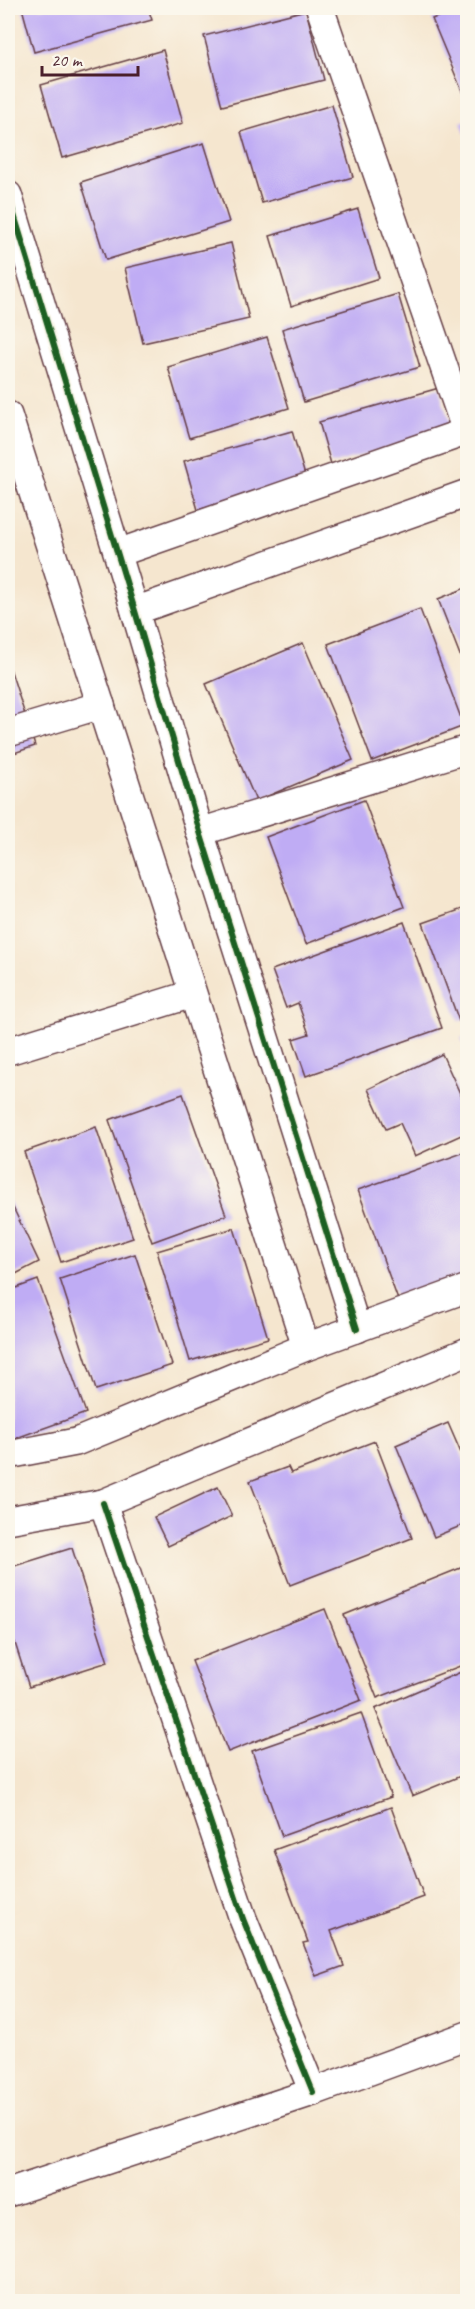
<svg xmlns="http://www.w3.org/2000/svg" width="475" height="2309" font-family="Caveat,sans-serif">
  <rect width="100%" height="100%" fill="#fbf7ec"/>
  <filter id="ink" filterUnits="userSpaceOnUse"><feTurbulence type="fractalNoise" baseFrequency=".0167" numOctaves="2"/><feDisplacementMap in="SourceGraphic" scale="12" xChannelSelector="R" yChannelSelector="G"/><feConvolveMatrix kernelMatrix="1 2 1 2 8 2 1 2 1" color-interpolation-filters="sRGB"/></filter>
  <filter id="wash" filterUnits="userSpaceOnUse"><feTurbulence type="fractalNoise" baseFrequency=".008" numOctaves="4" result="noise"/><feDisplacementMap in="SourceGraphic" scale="24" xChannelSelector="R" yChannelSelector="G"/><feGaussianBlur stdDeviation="1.35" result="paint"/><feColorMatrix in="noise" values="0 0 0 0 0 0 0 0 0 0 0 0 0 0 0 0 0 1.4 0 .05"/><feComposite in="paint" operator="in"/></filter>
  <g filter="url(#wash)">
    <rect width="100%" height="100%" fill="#f5e6cf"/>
    <g id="blocks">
      <g fill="#bfacf4">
        <polygon points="22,8 148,8 152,20 34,52"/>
        <polygon points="460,8 467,8 467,103 432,19"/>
        <polygon points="306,10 324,80 222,106 204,36"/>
        <polygon points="163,50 183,123 62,158 41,85"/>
        <polygon points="332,105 353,177 262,203 241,132"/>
        <polygon points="468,120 468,138 467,139 461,122"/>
        <polygon points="204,143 229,222 106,260 81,182"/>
        <polygon points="358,209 379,278 291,306 270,236"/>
        <polygon points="231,243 249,319 143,343 125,268"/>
        <polygon points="398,294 420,367 304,402 282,329"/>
        <polygon points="267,337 289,408 189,438 168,367"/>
        <polygon points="439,388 451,430 331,464 319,422"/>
        <polygon points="292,431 306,479 198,510 184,461"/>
        <polygon points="468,587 468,673 467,673 438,599"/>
        <polygon points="420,609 464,726 372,761 328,644"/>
        <polygon points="303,643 353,760 256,801 206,684"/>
        <polygon points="8,662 35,746 8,755"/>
        <polygon points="364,800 404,907 306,944 266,837"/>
        <polygon points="468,907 468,1018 459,1021 423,923"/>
        <polygon points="404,922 442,1028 306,1076 293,1039 309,1034 298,1003 286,1008 272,970"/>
        <polygon points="468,1036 468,1054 467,1054 461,1038"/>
        <polygon points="442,1054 468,1111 468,1132 415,1156 400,1123 386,1129 368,1089"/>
        <polygon points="183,1094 226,1215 152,1242 109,1120"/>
        <polygon points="96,1127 133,1238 61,1262 24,1152"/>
        <polygon points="468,1151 468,1275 398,1300 358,1190"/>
        <polygon points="8,1197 39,1262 8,1278"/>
        <polygon points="234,1228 268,1338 190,1361 157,1251"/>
        <polygon points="135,1254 172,1365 96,1390 60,1279"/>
        <polygon points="38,1280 86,1413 8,1441 8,1291"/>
        <polygon points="448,1423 468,1469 468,1523 434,1537 396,1445"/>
        <polygon points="375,1441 412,1538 290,1585 250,1481 288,1467 291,1473"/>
        <polygon points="218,1487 232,1516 168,1546 154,1517"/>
        <polygon points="72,1548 108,1662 29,1687 8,1621 8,1568"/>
        <polygon points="463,1567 468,1580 468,1663 377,1698 344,1615"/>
        <polygon points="325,1609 361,1700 228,1752 192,1661"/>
        <polygon points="468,1669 468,1773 412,1796 375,1709"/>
        <polygon points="361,1713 391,1797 282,1836 252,1751"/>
        <polygon points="391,1807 424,1897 331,1931 344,1966 316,1976 303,1943 308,1942 274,1850"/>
      </g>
    </g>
  </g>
  <g filter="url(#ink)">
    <use href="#blocks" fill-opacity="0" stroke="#643d44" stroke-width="1.5"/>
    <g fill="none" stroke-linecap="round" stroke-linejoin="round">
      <g stroke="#643d44" stroke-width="30">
        <g id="street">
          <polyline points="320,8 466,431"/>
          <polyline points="8,195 135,611 200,832 357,1329"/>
          <polyline points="8,415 306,1347"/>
          <polyline points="118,553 468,431"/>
          <polyline points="135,611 468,493"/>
          <polyline points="8,733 101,705"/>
          <polyline points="200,832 468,749"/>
          <polyline points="8,1051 192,994"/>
          <polyline points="8,1455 76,1442 306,1347 468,1288"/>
          <polyline points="103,1503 243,1919 313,2092"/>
          <polyline points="8,1520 103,1503 468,1351"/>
          <polyline points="8,2193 313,2092 468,2035"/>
        </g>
      </g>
      <use href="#street" stroke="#fff" stroke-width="27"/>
      <g stroke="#fbf7ec" stroke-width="10">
        <g id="cycleway">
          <polyline points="8,195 135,611 200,832 357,1329"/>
          <polyline points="103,1503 243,1919 313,2092"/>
        </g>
      </g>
      <use href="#cycleway" stroke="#1b5e20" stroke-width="6"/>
    </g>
  </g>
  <rect width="475" height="2309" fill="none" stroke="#fbf7ec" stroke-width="30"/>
  <path d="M42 66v9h96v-9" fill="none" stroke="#4a1f2b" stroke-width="3"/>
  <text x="51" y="66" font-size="18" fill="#4a1f2b" stroke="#fbf7ec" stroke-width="4.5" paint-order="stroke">20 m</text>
</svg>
